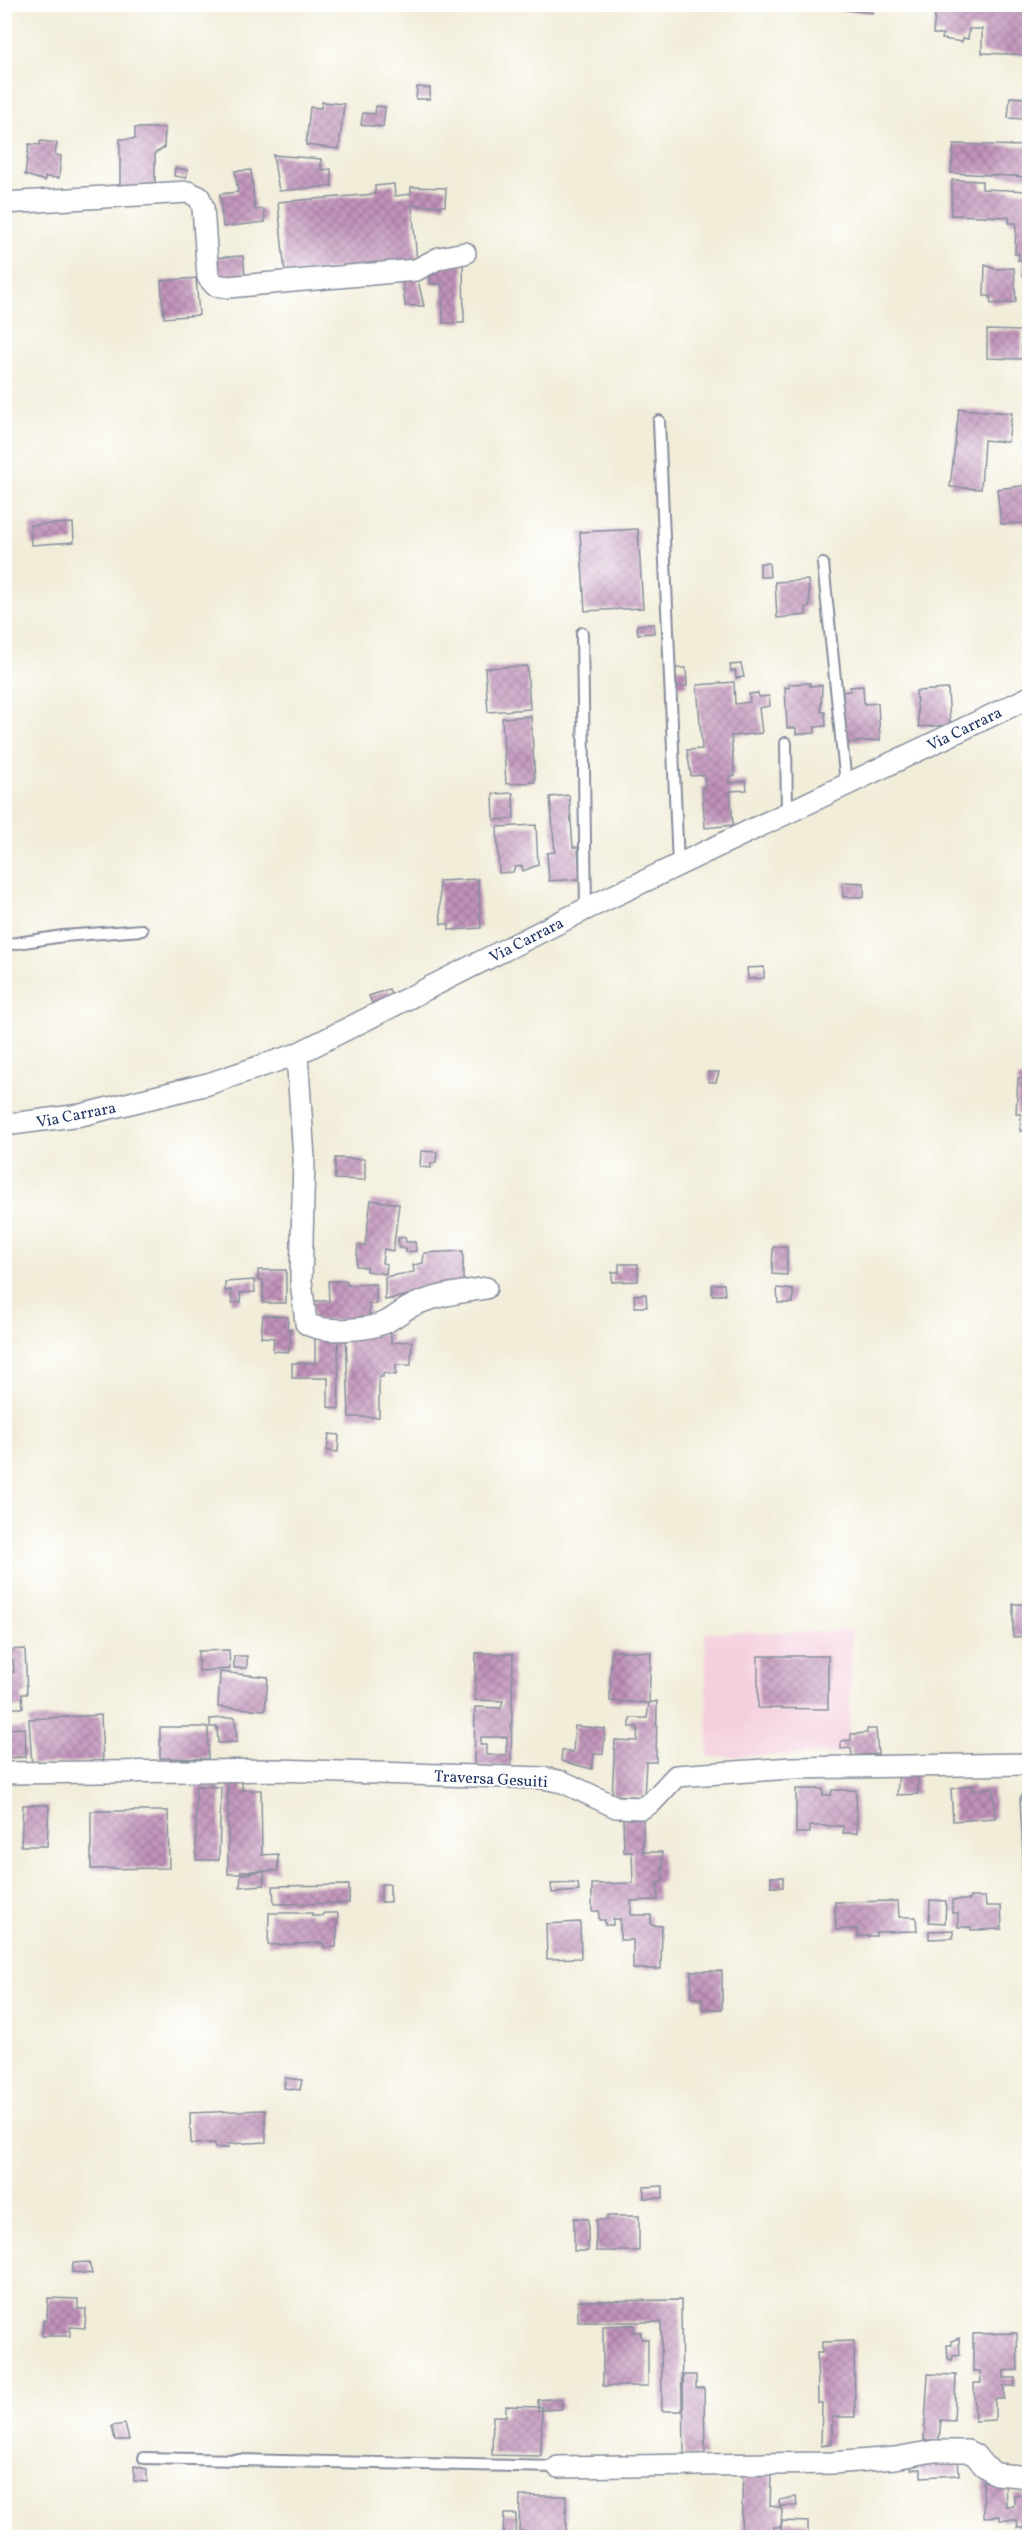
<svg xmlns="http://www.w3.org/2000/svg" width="1034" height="2542" font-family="Vollkorn,serif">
  <defs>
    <pattern id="building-cross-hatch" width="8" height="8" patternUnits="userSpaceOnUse" patternTransform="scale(1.5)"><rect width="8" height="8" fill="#c193ba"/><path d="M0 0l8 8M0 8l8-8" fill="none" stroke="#9c789a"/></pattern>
  </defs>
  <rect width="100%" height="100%" fill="#fff"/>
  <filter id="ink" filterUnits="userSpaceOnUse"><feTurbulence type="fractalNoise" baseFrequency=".0167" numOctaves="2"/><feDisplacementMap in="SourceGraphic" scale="12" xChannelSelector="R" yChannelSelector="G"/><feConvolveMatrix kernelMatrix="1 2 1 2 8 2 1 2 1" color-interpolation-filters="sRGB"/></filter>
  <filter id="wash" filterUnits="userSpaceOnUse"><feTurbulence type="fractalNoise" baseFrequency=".008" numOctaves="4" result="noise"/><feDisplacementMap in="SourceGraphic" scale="24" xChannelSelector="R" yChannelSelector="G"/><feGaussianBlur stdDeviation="1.35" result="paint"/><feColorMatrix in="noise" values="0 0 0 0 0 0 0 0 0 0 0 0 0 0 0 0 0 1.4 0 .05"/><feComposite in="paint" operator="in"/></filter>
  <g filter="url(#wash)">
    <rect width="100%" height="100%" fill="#f2edd9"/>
    <polygon fill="#f4cfde" points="852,1631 848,1753 708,1757 705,1633"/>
    <g id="blocks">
      <g fill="url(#building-cross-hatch)" fill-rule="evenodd">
        <polygon points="845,4 874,4 873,13 845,10"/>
        <polygon points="936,4 1029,4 1029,55 982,53 982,29 969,29 968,39 963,38 962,42 942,39 943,34 933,34"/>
        <polygon points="417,87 430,88 430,99 416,99"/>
        <polygon points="1010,97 1025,98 1023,119 1008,118"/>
        <polygon points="322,102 344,104 339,149 306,145 310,107 321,108"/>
        <polygon points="376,106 385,107 383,127 361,125 363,113 375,114"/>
        <polygon points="135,128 165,128 164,148 155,153 155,189 120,188 120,139 135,139"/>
        <polygon points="40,141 57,143 55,155 61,156 59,178 45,177 45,181 25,175 29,144 40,145"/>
        <polygon points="954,144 1029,146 1029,177 951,173"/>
        <polygon points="273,155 321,159 321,170 331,169 332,186 279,191"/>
        <polygon points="175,168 188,170 186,178 174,176"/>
        <polygon points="251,170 255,210 264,209 265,222 223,227 220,194 238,192 235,171"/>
        <rect x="4" y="176" width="6" height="19"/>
        <polygon points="952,180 982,181 982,189 1029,191 1029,276 1023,275 1024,260 1018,260 1019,254 1015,254 1016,223 1009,223 1009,217 951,215"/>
        <polygon points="394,184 395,196 411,194 411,187 446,188 445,206 412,205 417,262 285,274 278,202 375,194 375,186"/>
        <polygon points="243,256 245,275 214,277 209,258"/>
        <polygon points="463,263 464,323 443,323 442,284 430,284 430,267"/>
        <polygon points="985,265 995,269 1014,268 1016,302 991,304 990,296 984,296"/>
        <polygon points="402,276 417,276 424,306 405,306"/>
        <polygon points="196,278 199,315 164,318 161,281"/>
        <polygon points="987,330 1022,331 1022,359 987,358"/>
        <polygon points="959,409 1012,413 1008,442 984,440 981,489 950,487"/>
        <rect x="1023" y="443" width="6" height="27"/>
        <polygon points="1029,485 1029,523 1001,524 997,489"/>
        <polygon points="73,523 74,542 31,545 30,525"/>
        <polygon points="638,529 643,608 585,611 580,532"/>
        <polygon points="760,563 769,563 770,577 760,577"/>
        <polygon points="808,580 810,607 806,607 806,615 777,618 775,582"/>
        <polygon points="654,624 654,633 638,634 637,625"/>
        <polygon points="741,664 744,677 736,678 735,670 731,671 730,665"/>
        <polygon points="527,666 530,709 488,712 485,668"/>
        <polygon points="675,668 686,668 687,686 676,687"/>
        <polygon points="734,682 735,704 750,702 749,694 758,693 759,697 769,696 770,706 759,708 762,733 731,736 735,776 729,776 729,783 746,781 747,790 730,791 733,825 705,828 702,787 705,787 704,775 691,776 687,750 702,749 697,685"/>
        <polygon points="810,683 810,686 822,685 821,712 825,712 826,726 815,727 815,733 796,734 796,728 787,728 785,687 789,688 789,684"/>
        <polygon points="863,686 864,704 878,703 880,740 845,743 841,692 850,691 850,687"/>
        <polygon points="948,689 950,725 919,727 916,691"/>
        <polygon points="531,716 535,782 506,784 502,718"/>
        <polygon points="513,793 514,819 494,820 493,794"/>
        <polygon points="569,795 573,847 578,847 580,879 549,881 547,853 555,852 550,797"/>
        <polygon points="536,825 538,865 523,871 522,866 515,867 513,872 499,873 497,827"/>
        <polygon points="478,879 481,928 449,930 449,924 441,924 439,881"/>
        <polygon points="843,882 864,883 864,897 843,897"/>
        <polygon points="764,967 764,978 748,979 747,968"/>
        <polygon points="389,989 391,995 372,1003 369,996"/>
        <polygon points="708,1072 719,1072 716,1082 709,1082"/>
        <polygon points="1018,1078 1029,1079 1029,1146 1025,1146 1025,1131 1020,1131 1021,1114 1016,1114"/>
        <polygon points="421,1151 437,1152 436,1163 431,1163 431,1168 420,1167"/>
        <polygon points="335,1158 365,1159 365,1180 335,1179"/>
        <polygon points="371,1200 399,1204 393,1251 384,1249 382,1263 387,1264 386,1274 366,1271 367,1267 356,1266 358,1245 365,1246"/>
        <polygon points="405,1237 406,1242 415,1242 416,1251 406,1252 406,1248 399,1248 398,1238"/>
        <polygon points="773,1247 787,1247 787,1275 772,1274"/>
        <polygon points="463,1251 463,1283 455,1282 454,1286 385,1300 385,1277 414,1272 413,1265 423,1263 424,1253"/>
        <polygon points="619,1264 638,1264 638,1281 612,1282 612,1272 619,1272"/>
        <polygon points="258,1270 286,1270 286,1303 263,1303 263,1280 258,1280"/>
        <polygon points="254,1280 255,1292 240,1293 241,1302 232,1303 231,1290 225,1291 225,1282"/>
        <polygon points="328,1281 347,1281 347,1285 376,1284 376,1304 369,1304 369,1320 313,1321 312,1301 329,1301"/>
        <polygon points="712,1284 724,1284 725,1295 712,1295"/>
        <polygon points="777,1288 793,1290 793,1303 778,1303"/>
        <polygon points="646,1294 647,1307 635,1307 634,1295"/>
        <polygon points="263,1315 288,1317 287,1329 291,1329 289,1352 273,1351 274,1338 261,1337"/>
        <polygon points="391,1333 391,1343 412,1341 411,1365 396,1365 396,1375 383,1373 383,1377 379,1377 379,1417 349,1417 346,1334"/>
        <polygon points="315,1335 338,1335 339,1409 328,1407 328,1378 292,1378 292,1363 315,1363"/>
        <polygon points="329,1434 339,1435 338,1452 327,1451"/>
        <polygon points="1013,1604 1029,1604 1029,1636 1013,1637"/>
        <polygon points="25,1649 27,1694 22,1694 23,1708 4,1708 4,1672 14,1672 13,1660 4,1661 4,1650"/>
        <polygon points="229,1650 230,1669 199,1671 198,1651"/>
        <polygon points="611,1651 651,1652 649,1703 610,1701"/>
        <path d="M476,1653L513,1654L511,1766H474L475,1707L501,1708L503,1701L475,1700ZM481,1737H507L506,1755H486V1745H480Z"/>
        <rect x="234" y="1656" width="13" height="12"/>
        <polygon points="758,1656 828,1656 828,1709 758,1708"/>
        <polygon points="220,1672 268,1677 265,1710 218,1707"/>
        <polygon points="657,1701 656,1762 646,1762 644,1797 612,1795 615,1740 637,1741 638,1727 630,1727 630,1718 647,1718 649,1703"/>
        <polygon points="101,1715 103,1761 32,1765 29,1719"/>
        <polygon points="235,1717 237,1742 218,1743 217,1727 210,1727 210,1719"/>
        <polygon points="575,1726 605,1729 603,1754 594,1754 592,1769 561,1761 562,1750 573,1752"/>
        <polygon points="160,1727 208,1727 208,1759 160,1758"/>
        <polygon points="25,1728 26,1757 4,1758 4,1729"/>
        <polygon points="867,1729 876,1729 878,1754 852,1756 851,1748 841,1749 841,1741 851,1740 851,1734 867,1733"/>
        <polygon points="899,1772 918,1772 918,1794 897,1795"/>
        <polygon points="228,1779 242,1779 242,1790 261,1790 262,1855 278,1854 278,1871 241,1871 241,1874 228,1874"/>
        <polygon points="973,1785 973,1790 993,1788 995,1818 953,1821 951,1789"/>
        <polygon points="196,1786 221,1787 219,1860 196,1860"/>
        <polygon points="1025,1786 1029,1786 1029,1875 1024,1875 1020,1799"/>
        <polygon points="796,1789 823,1789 823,1795 831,1795 832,1790 856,1790 857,1833 843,1833 843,1826 810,1826 810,1833 796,1833"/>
        <polygon points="23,1805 49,1805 47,1846 21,1846"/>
        <polygon points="91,1811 168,1811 169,1868 91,1869"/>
        <polygon points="643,1816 643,1852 662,1852 663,1882 657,1883 658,1900 631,1901 631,1915 651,1915 651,1925 662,1926 661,1969 633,1969 633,1940 620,1940 620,1919 613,1919 613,1925 605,1925 605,1920 599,1920 599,1911 592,1911 592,1884 633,1883 632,1852 624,1852 623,1817"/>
        <polygon points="264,1871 264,1885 240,1887 241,1874"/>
        <rect x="771" y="1877" width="12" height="10"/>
        <polygon points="578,1883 579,1891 552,1893 551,1884"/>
        <rect x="381" y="1884" width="9" height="18"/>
        <polygon points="349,1885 349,1903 274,1904 273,1886"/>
        <polygon points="970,1897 985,1897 986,1906 1001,1906 1002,1929 971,1930 971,1927 958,1927 958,1913 952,1913 952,1900 970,1900"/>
        <polygon points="930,1900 946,1901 945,1923 929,1922"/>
        <polygon points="898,1901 899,1917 916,1917 917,1931 876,1932 876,1936 858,1936 858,1929 836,1930 835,1902"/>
        <polygon points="269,1913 312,1913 312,1916 323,1916 324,1913 338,1913 336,1947 324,1947 323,1943 268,1945"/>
        <polygon points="580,1922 581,1958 547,1959 546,1924"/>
        <polygon points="953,1930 953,1938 929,1939 929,1931"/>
        <polygon points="691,1971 722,1971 722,2009 702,2009 702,1998 692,1998"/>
        <polygon points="285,2078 302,2080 300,2090 284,2088"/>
        <polygon points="265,2110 266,2142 228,2144 228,2148 215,2148 215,2143 191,2144 190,2113"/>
        <polygon points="663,2186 663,2198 644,2198 644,2187"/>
        <polygon points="607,2216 639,2216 639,2251 596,2251 596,2220 607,2220"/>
        <polygon points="574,2218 588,2219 588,2251 574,2251"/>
        <polygon points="89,2262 92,2274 72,2272 73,2263"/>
        <polygon points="48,2298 78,2299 78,2309 86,2309 85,2328 70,2327 70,2336 42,2336 43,2320 47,2321"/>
        <polygon points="681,2300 682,2411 662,2411 661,2322 578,2322 578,2301"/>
        <polygon points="634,2325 634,2332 641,2332 641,2339 648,2339 648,2386 603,2386 603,2326"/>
        <polygon points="1017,2333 1018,2370 1004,2371 1004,2378 1015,2378 1015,2386 1004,2386 1004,2399 995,2399 995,2420 975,2421 974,2383 981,2383 980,2371 973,2371 973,2334"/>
        <polygon points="959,2338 960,2355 953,2356 952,2360 948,2359 947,2345 952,2345 951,2341"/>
        <polygon points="854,2341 855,2417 832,2417 832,2444 821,2446 822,2403 818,2403 817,2353 822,2353 822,2342"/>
        <polygon points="928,2374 956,2375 954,2421 941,2420 939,2440 924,2440"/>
        <polygon points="683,2375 696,2375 696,2388 704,2388 705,2456 684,2456"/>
        <polygon points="561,2398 562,2409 542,2410 542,2407 538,2407 538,2400"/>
        <polygon points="506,2406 538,2407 538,2411 542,2410 541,2456 492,2455 493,2416 506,2416"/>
        <polygon points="125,2424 129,2440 115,2440 112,2426"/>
        <polygon points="958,2454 959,2475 921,2477 921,2469 911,2469 911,2462"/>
        <polygon points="134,2466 147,2469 147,2482 134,2481"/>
        <polygon points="743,2468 757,2469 757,2475 771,2475 770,2506 782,2508 781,2527 774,2527 774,2536 741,2538"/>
        <polygon points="1005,2479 1006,2506 1014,2506 1014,2495 1025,2494 1027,2528 1018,2528 1017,2520 1000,2520 1000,2516 984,2517 983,2481"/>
        <polygon points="520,2496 566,2496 566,2537 527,2536 528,2531 519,2531"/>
        <polygon points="796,2497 797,2506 780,2506 779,2500"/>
        <polygon points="504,2514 516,2514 515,2536 503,2536"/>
        <polygon points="782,2521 808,2522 808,2538 780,2538"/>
      </g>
    </g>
  </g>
  <g filter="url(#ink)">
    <use href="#blocks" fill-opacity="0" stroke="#868e9c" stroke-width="1.5"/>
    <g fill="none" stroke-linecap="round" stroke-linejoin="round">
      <g stroke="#868e9c" stroke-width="14">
        <g id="lane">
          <polyline points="659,421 678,865"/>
          <polyline points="823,564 846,784"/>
          <polyline points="582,633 586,909"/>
          <polyline points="786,743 787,812"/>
          <polyline points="4,945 63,936 142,930"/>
          <polyline points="144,2458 558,2467"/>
        </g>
      </g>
      <g stroke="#868e9c" stroke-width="24">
        <g id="street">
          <polyline points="4,203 188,192 199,197 203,207 208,277 215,285 228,287 416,270 439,258 465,253"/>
          <path d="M297,1054L304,1158L301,1281L306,1323C322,1334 369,1330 386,1322C396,1317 404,1309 414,1305C437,1295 462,1292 486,1288"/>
          <polyline points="4,1125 81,1115 208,1084 297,1054 586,909 1030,697"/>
          <polyline points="4,1773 275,1770 543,1778 563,1782 616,1807 642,1808 652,1802 676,1776 792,1768 1030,1764"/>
          <polyline points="558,2467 832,2463 895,2458 934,2451 967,2451 975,2455 984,2466 996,2474 1030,2477"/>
        </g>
      </g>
      <use href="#lane" stroke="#fff" stroke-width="10"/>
      <use href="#street" stroke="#fff" stroke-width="21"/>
    </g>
  </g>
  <g text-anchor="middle" stroke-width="4.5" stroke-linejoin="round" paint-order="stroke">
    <g font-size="16" fill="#1b2f5e" stroke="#fff">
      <text transform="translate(964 728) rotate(-26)" y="6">Via Carrara</text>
      <text transform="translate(526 939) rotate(-27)" y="6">Via Carrara</text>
      <text transform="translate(76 1114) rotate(-11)" y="6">Via Carrara</text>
      <text transform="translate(491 1778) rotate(3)" y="6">Traversa Gesuiti</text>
    </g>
  </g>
  <rect width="1034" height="2542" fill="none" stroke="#fff" stroke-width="24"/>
</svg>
